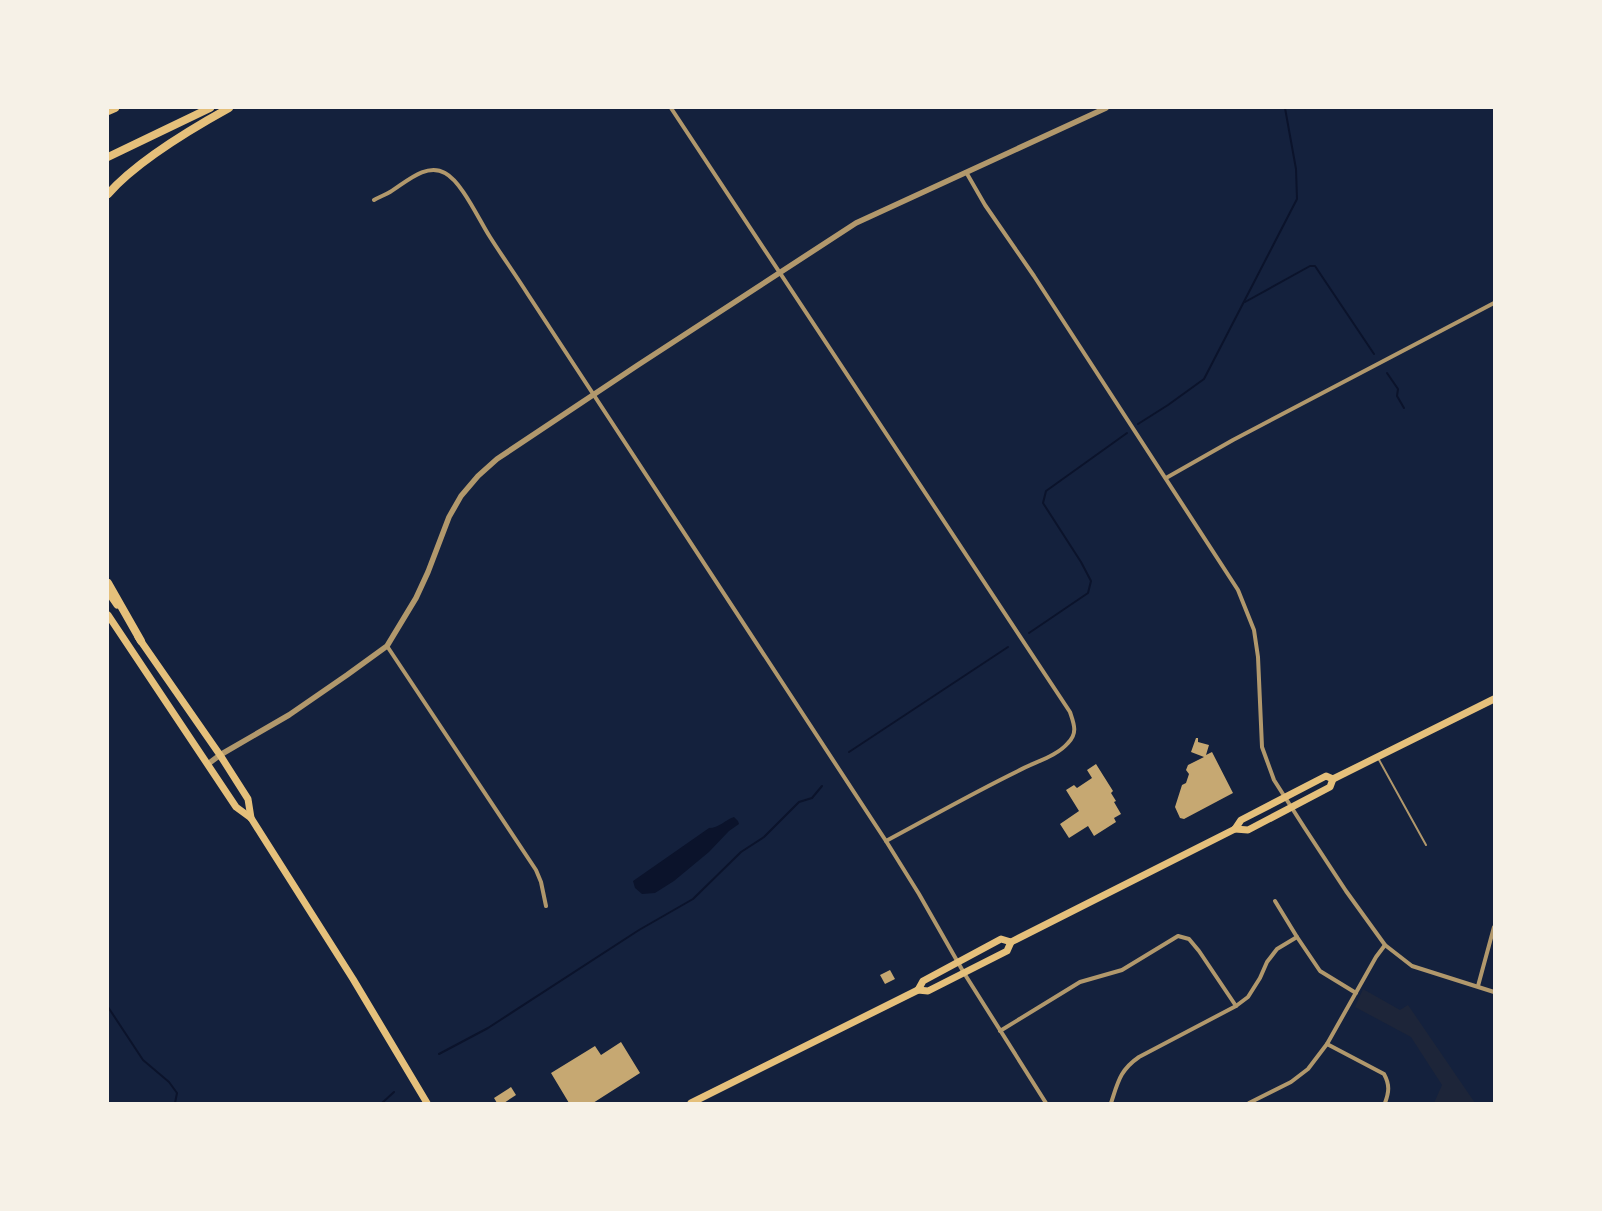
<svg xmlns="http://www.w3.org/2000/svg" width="1602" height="1211" font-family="Inter,sans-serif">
  <rect width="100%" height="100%" fill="#14213d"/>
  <polygon fill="#1d2539" points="1363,989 1400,1010 1408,1005 1475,1103 1434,1103 1442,1085 1411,1037 1355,1007"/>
  <path fill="#0b132b" d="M734,817L738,821L739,824L729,831L709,852L674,881L655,893L642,894L635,888L633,881L709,828C719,828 725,820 734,817Z"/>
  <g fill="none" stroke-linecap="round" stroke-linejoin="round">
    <g stroke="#0b132b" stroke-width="2">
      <polyline points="1245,302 1310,266 1315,266 1374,354"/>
      <polyline points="1387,373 1398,389 1397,396 1404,408"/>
      <polyline points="1138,424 1168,405 1204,379 1297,199 1296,169 1285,108"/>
      <polyline points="1029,633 1088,593 1091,581 1081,562 1043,503 1046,491 1127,433"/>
      <polyline points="849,752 1008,647"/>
      <polyline points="108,1007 143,1060 169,1082 177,1093 175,1103"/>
      <polyline points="439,1054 488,1028 639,930 693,899 741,852 764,837 799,802 812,798 822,786"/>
      <polyline points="382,1103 394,1092"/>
    </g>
  </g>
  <g fill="#c6a872">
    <polygon points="1196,738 1198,738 1198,742 1209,745 1206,755 1212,752 1233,793 1184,819 1180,818 1175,807 1182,785 1186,783 1189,774 1186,770 1188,765 1204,757 1191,752"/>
    <polygon points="1096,764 1113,791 1111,793 1116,801 1114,802 1121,814 1114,818 1116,822 1094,836 1088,826 1069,838 1060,824 1079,811 1066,790 1074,785 1077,788 1092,778 1087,770"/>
    <polygon points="890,970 895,979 885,984 880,975"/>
    <polygon points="621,1042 640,1073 593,1103 569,1103 551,1073 595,1046 601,1055"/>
    <polygon points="511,1087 516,1095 504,1103 497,1103 494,1098"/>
  </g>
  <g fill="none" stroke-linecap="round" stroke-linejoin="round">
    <polyline stroke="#b1986c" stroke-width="2" points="1378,758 1426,845"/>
    <g stroke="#b1986c" stroke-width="4">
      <path d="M671,108L1070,712C1074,724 1078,733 1068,743C1056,757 1034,762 1018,771C973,793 929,818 886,841"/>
      <polyline points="966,172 985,205 1034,276 1238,590 1254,630 1258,657 1262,747 1274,780 1304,827 1346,891 1385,945 1412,966 1494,992"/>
      <path d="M374,200C379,197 385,195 390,192C405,183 426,162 445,173C462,182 479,220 490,237C502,256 515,274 527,293C648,475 767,658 886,841L919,894L964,973L1046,1103"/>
      <polyline points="1166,478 1233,440 1494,303"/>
      <polyline points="387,646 536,870 541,882 546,906"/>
      <polyline points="1275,901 1297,937 1320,971 1356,993"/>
      <polyline points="1478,986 1494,927"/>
      <polyline points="1000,1031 1080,982 1122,970 1178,936 1189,939 1199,951 1236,1006"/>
      <path d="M1327,1044L1384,1074C1390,1085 1389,1092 1385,1103"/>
      <path d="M1111,1103C1118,1082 1120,1070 1139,1057L1236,1006L1248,997L1260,978L1267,962L1277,949L1297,937"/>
      <polyline points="1249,1103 1291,1082 1308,1069 1327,1044 1376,957 1385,945"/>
    </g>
    <polyline stroke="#b1986c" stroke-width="5.5" points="208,764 220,755 289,715 347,675 387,646 416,598 428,572 449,517 461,496 478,476 497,459 638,365 856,223 1106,108"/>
    <g stroke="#e5c07b" stroke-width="7">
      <polyline points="108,592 117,605"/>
      <polyline points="108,615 236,807 251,818 353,979 427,1103"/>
      <polyline points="138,637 220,755 248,799 251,818"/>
      <polyline points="1235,829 1248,830 1330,787 1333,779 1494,699"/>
      <polyline points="918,990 928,991 1007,951 1011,942 1235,829 1241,820 1326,776 1333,779"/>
      <polyline points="691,1103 918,990 923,981 1001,939 1011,942"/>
    </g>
    <g stroke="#e5c07b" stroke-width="8">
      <polyline points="108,111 115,108"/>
      <polyline points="108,157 210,108"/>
      <path d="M108,194C137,161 191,129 229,108"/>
      <polyline points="108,583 141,641"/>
    </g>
  </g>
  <rect width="1602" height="1211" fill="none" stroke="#f6f1e7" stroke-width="218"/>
</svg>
